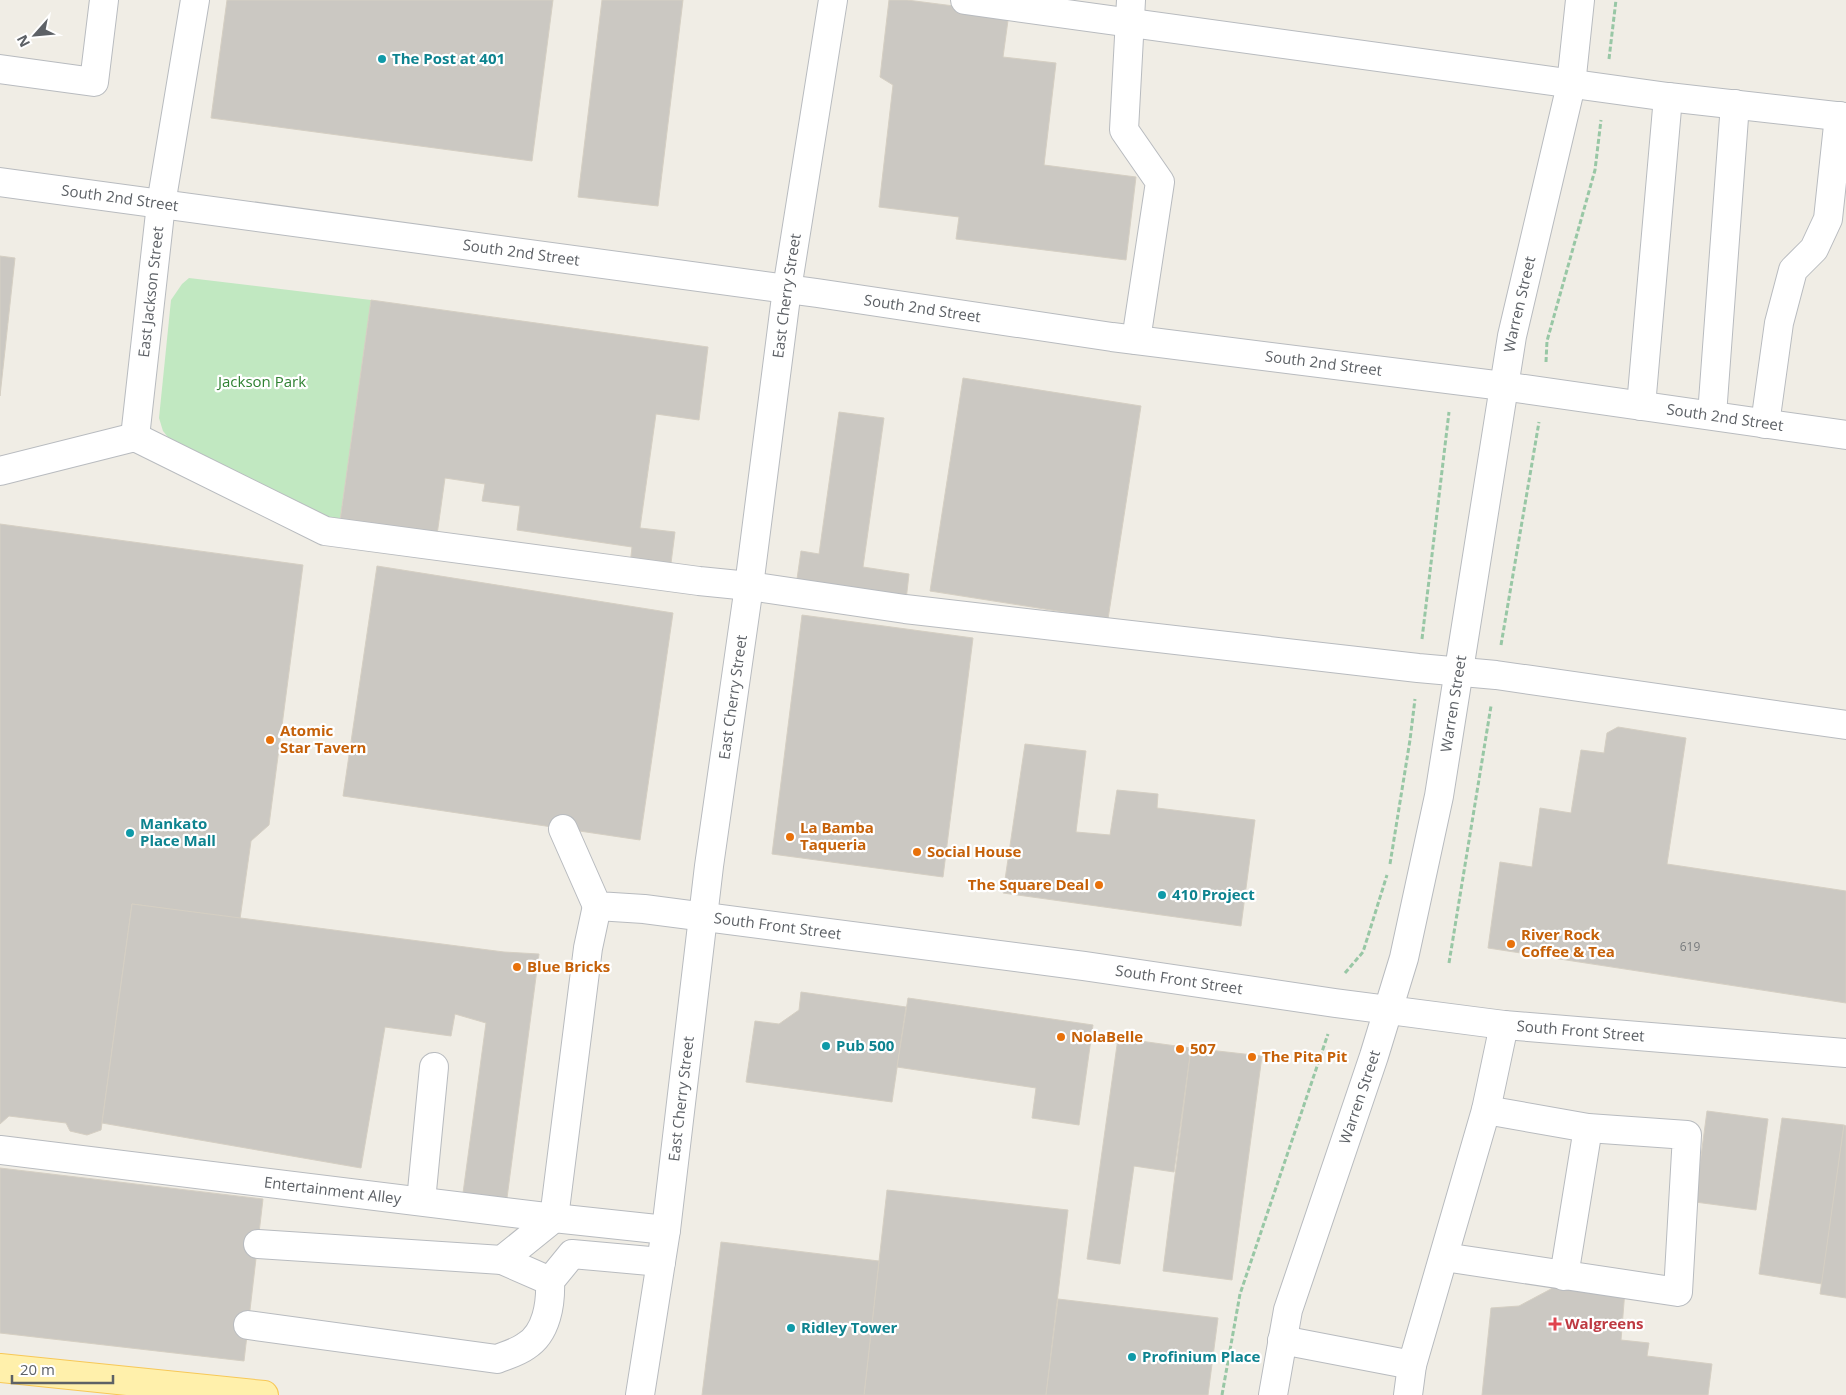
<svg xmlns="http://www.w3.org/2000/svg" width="1846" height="1395" font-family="'Open Sans',sans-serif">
  <rect width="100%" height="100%" fill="#f0ede5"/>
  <polygon fill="#c1e8c1" points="189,278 371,300 339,528 171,441 163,431 159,418 171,300 182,284"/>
  <g fill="#cbc8c2" stroke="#d5cfc3">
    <polygon points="227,0 553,0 532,161 211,118"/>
    <polygon points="602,0 683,0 658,206 578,197"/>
    <polygon points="889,0 907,0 1009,13 1003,57 1056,63 1044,165 1136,177 1126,260 956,239 959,217 879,207 893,85 880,77"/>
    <polygon points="0,256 15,258 0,396"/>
    <polygon points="371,300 708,347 699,420 656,414 640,528 675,532 670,571 630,565 632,547 517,530 520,506 482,501 485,484 445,478 436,542 339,528"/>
    <polygon points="963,378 1141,406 1108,619 930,591"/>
    <polygon points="839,412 884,418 863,567 909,574 905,609 795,593 801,551 819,554"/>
    <polygon points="0,524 303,565 269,825 251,841 240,919 132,904 101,1130 87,1135 70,1131 66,1123 9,1116 0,1124"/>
    <polygon points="377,566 673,613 640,840 343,796"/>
    <polygon points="802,615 973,638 943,877 772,854"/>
    <polygon points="1618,727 1686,738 1667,864 1846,891 1846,1003 1488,948 1500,862 1532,867 1540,808 1571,813 1581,750 1604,753 1607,733"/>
    <polygon points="1025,744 1086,751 1076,832 1110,835 1117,790 1158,794 1157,808 1255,820 1241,926 1003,893"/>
    <polygon points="132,904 504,952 539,954 507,1198 463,1193 486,1023 455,1014 451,1036 385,1027 361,1168 102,1123"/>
    <polygon points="801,992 906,1007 892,1102 746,1082 755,1021 779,1024 799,1010"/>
    <polygon points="908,998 1093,1025 1079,1125 1032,1118 1036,1088 897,1067"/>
    <polygon points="1118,1038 1191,1048 1174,1172 1134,1166 1120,1264 1087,1259"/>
    <polygon points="1191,1048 1262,1056 1232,1280 1163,1271"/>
    <polygon points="1707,1111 1768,1119 1756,1210 1695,1202"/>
    <polygon points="1782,1118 1844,1125 1822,1284 1759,1274"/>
    <polygon points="1844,1125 1846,1126 1846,1298 1820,1294"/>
    <polygon points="0,1168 263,1199 244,1361 0,1333"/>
    <polygon points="887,1190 1068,1210 1046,1395 864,1395"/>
    <polygon points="721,1242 879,1261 864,1395 702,1395"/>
    <polygon points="1566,1281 1625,1290 1621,1340 1649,1343 1647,1356 1712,1364 1708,1395 1482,1395 1491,1308 1519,1306"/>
    <polygon points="1058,1299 1218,1318 1208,1395 1046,1395"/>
  </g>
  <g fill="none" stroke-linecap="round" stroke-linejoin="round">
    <g stroke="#b8bbbf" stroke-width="30">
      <g id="minor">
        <polyline points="965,0 1668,97 1846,117"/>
        <polyline points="1131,0 1124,130 1160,182 1136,340"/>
        <polyline points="0,69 94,82 104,0"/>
        <path id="s1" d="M0,182L817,293L1112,337L1503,386L1846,435"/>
        <polyline points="1641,406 1668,97"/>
        <polyline points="1712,415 1735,104"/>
        <polyline points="1765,424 1779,323 1793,270 1814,249 1828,219 1839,116"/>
        <path id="s2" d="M135,437L161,204L195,0"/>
        <polyline points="0,471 135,437 325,531 699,581 749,586 905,609 1418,668 1496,675 1846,725"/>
        <path id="s3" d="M563,829L597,906L644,909L1084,966L1335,1003L1504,1025L1846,1053"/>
        <path id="s4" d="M0,1150L554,1218L666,1230"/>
        <polyline points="421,1201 434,1067"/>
        <polyline points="258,1244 502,1260 554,1218 588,948 597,906"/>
        <polyline points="1444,1257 1678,1292 1687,1135 1588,1128 1486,1110"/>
        <polyline points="502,1260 550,1281"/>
        <polyline points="1564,1276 1588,1128"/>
        <path d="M248,1325L497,1359C507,1355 518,1352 526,1346C547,1333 551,1303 550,1281L572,1254L661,1262"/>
        <polyline points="1282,1340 1412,1365 1486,1110 1504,1025"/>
        <path id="s5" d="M640,1395L666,1230L709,866L749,586L787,289L833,0"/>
        <path id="s6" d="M1273,1395L1288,1310L1374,1056L1404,958L1439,796L1512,336L1571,85L1580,0"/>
        <polyline points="1408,1395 1412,1365"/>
      </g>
    </g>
    <g stroke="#f7c857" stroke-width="30">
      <polyline id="major" points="0,1368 264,1395"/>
    </g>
    <g stroke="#98c7a5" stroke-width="3" stroke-dasharray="5 2.5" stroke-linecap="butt">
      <polyline points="1609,59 1616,0"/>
      <polyline points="1546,362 1547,341 1595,170 1601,120"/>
      <polyline points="1422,639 1449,412"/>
      <polyline points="1501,645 1539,422"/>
      <polyline points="1390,864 1410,740 1415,699"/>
      <polyline points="1449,963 1491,706"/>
      <polyline points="1345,973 1363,952 1387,875"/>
      <polyline points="1222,1395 1240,1294 1328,1034"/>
    </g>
    <use href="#minor" stroke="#fff" stroke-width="28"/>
    <use href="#major" stroke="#fff0ab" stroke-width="28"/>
  </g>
  <g fill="#0f9aa8" stroke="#fff" stroke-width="2">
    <circle cx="382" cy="59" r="5"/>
    <circle cx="130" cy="833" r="5"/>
    <circle cx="1162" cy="895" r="5"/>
    <circle cx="826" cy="1046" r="5"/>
    <circle cx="791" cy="1328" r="5"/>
    <circle cx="1132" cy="1357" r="5"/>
  </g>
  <g fill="#e8710a" stroke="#fff" stroke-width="2">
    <circle cx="270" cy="740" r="5"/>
    <circle cx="790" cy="837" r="5"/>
    <circle cx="917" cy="852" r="5"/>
    <circle cx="1099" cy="885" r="5"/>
    <circle cx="1511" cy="944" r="5"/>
    <circle cx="517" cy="967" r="5"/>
    <circle cx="1061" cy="1037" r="5"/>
    <circle cx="1180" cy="1049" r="5"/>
    <circle cx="1252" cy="1057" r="5"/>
  </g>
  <path fill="#e0444e" stroke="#fff" stroke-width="2" d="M1552.5 1316.5h5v5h5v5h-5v5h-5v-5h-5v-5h5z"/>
  <g text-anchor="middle" stroke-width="4.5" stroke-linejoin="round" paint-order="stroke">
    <g font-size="12" fill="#787b7d">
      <text x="1690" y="951">619</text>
    </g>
    <g font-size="15" font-weight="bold" fill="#0d838f" stroke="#fff" text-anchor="start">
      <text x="392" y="64">The Post at 401</text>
      <text x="140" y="829">Mankato<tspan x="140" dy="17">Place Mall</tspan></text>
      <text x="1172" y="900">410 Project</text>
      <text x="836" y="1051">Pub 500</text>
      <text x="801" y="1333">Ridley Tower</text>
      <text x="1142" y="1362">Profinium Place</text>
    </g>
    <g font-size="15" fill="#5d6166" stroke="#fff">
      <text dy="5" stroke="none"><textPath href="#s1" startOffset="121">South 2nd Street</textPath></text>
      <text dy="5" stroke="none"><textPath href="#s1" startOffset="526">South 2nd Street</textPath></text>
      <text dy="5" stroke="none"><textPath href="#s2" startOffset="146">East Jackson Street</textPath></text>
      <text dy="5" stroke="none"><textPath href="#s5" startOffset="1109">East Cherry Street</textPath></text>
      <text dy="5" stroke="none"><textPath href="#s6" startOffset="1121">Warren Street</textPath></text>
      <text dy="5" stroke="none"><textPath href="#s1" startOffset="931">South 2nd Street</textPath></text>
      <text dy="5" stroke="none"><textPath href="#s1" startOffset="1336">South 2nd Street</textPath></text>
      <text dy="5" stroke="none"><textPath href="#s1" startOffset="1741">South 2nd Street</textPath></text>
      <text dy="5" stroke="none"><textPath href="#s5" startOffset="704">East Cherry Street</textPath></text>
      <text dy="5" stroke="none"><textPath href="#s6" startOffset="716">Warren Street</textPath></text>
      <text dy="5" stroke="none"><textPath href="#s3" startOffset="266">South Front Street</textPath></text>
      <text dy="5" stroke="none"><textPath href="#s3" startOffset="671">South Front Street</textPath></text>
      <text dy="5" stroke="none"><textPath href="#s3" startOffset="1076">South Front Street</textPath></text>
      <text dy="5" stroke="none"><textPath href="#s6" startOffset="311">Warren Street</textPath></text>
      <text dy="5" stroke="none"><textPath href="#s5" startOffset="299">East Cherry Street</textPath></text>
      <text dy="5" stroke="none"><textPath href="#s4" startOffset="335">Entertainment Alley</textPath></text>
    </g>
    <g font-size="15" fill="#308233" stroke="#fff">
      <text x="262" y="387">Jackson Park</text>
    </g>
    <g font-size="15" font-weight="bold" fill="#c56008" stroke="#fff" text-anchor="start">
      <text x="280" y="736">Atomic<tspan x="280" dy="17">Star Tavern</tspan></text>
      <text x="800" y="833">La Bamba<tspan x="800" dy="17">Taqueria</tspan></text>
      <text x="927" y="857">Social House</text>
      <text x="1089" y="890" text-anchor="end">The Square Deal</text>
      <text x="1521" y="940">River Rock<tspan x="1521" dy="17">Coffee &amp; Tea</tspan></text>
      <text x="527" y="972">Blue Bricks</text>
      <text x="1071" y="1042">NolaBelle</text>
      <text x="1190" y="1054">507</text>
      <text x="1262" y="1062">The Pita Pit</text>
    </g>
    <g font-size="15" font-weight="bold" fill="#be3a42" stroke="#fff" text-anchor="start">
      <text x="1565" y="1329">Walgreens</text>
    </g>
  </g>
  <g transform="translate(35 35) rotate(243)" stroke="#ffffff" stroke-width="4" paint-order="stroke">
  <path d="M0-4L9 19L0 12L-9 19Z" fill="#5d6166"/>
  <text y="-8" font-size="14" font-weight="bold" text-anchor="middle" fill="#5d6166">N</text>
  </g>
  <path d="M12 1375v8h101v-8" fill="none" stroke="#5d6166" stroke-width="2.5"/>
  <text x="20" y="1375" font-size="15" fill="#5d6166" stroke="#ffffff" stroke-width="4" paint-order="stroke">20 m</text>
</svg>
